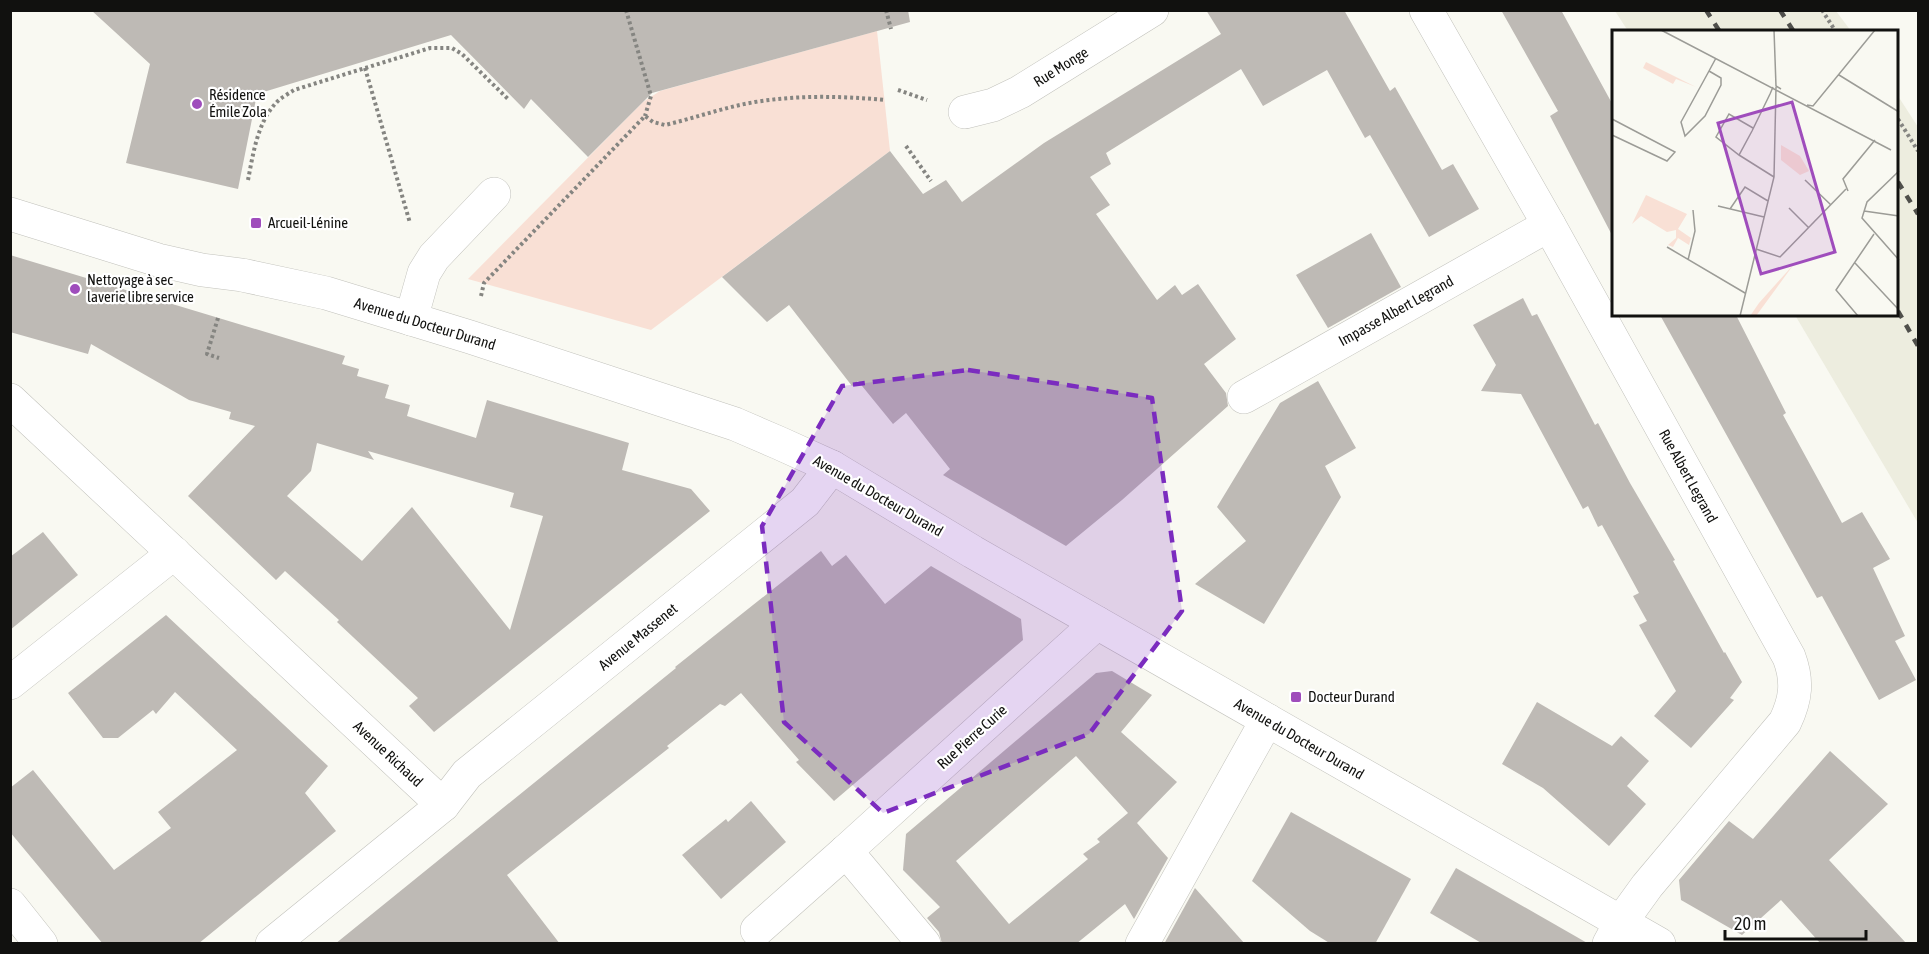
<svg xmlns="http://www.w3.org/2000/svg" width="1929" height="954" font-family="'Asap Condensed',sans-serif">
  <rect width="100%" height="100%" fill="#f9f9f2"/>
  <g fill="#ededdf">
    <polygon points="1615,11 1836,11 1851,31 1628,31"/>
    <polygon points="1898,96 1918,127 1918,523 1795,315 1898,315"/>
  </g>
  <polygon fill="#f9e0d5" points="877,31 890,151 651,330 468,279 643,102 660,91"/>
  <g fill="#bebab5" fill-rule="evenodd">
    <polygon points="91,10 908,10 910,22 652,93 588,157 531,99 524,109 451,35 257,94 238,189 126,163 150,64"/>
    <polygon points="1206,10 1344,10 1390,91 1395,87 1442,170 1453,164 1479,209 1429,237 1370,135 1365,138 1327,70 1263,106 1241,69 1106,153 1111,164 1090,177 1110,205 1096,214 1157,300 1175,285 1182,295 1198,284 1236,339 1204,364 1226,393 1228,406 1122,500 1066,546 943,475 950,469 906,413 893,424 858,381 852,386 789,305 767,322 722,277 890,151 923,194 946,180 962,202 1044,143 1221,34"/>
    <polygon points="1501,10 1561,10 1614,107 1614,239 1550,116 1558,111"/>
    <polygon points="1371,233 1401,287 1328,328 1296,275"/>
    <path d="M10,255L345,356L342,364L359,369L357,376L389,385L385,398L410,405L407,416L476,438L487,400L629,443L622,470L691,489L710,511L434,732L409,706L418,698L337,622L339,620L285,571L276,580L188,496L255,426L229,419L231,412L189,400L91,344L88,354L10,332ZM317,443L374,460L368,451L514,493L510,507L543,516L510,630L412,507L362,561L287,496L311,471Z"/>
    <polygon points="1523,298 1532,316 1537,314 1595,425 1598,423 1630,483 1675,560 1673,561 1724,653 1725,652 1742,682 1730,698 1734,700 1691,748 1654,716 1676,691 1639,625 1647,621 1633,596 1639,593 1602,525 1598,527 1588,506 1583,509 1521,394 1481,391 1496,365 1473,325"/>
    <polygon points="1660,315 1736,315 1786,413 1783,415 1842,523 1862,512 1890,559 1873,568 1905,636 1895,641 1916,680 1879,700 1822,596 1817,598"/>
    <polygon points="1318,381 1356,448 1325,466 1341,497 1264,624 1195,584 1246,541 1217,507 1280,403"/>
    <polygon points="43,532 78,575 10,630 10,557"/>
    <polygon points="821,551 832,566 846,555 885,604 931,566 1021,619 1023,640 834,801 796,762 799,760 741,693 725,706 720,704 667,746 669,748 507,875 560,944 335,944 676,668 675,667"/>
    <polygon points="166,615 328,766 305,793 336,831 198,944 103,944 10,832 10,788 33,770 114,870 171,828 158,812 237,750 175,692 156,714 153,710 118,738 103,738 68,693"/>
    <path d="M1112,671L1152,695L1121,732L1177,782L1137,823L1168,858L1134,919L1125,904L1076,944H942L939,932L927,918L940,907L903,870L906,834L1096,673ZM1076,756L1128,813L1097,839L1100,842L1083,854L1088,859L1009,924L956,861Z"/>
    <polygon points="1537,702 1612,746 1621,736 1649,761 1627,786 1646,804 1609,846 1543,788 1502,764"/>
    <polygon points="1830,751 1888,804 1829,860 1906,943 1821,944 1781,900 1742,935 1681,900 1679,880 1729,821 1753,839"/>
    <polygon points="751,801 786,842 721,899 682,855 726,819 728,822"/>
    <polygon points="1291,812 1411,879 1375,944 1331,944 1310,931 1252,881"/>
    <polygon points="1456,868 1589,944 1483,944 1430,913"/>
    <polygon points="1195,888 1245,944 1164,944"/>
  </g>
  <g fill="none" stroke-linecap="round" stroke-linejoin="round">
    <g stroke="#c2c2bc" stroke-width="34">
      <g id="minor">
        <path d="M1426,10L1549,225L1789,657C1798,681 1796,699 1785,722L1647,886L1621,922L1609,944"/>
        <polyline points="965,112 993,105 1020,92 1152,10"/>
        <polyline points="10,214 158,260 202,270 242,275 326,293 470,337 735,424 779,443 832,467 973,552 1659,944"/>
        <polyline points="411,319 424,273 434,257 494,194"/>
        <polyline points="1244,397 1549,225"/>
        <polyline points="10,400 443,805 272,944"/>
        <polyline points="10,683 174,553"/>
        <polyline points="443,805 467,774 805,502 832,467"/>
        <polyline points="10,905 41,944"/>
        <polyline points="757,930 846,851"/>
        <polyline points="924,944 846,851 1097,623"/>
        <polyline points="1142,944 1267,720"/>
      </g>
    </g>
    <g stroke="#858581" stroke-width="4" stroke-dasharray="3 3" stroke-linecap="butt">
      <polyline points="626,10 651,96 645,116"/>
      <polyline points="886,10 891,29"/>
      <polyline points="1822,10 1836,32"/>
      <polyline points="365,68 410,223"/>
      <polyline points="898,90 927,100"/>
      <polyline points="1898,119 1918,151"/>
      <polyline points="906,146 931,181"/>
      <path d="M248,180C253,155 257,124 275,104C280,98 288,94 294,90L430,48H452L462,54L508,99"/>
      <path d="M481,296L484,283L645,116L653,122L665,125C695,118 725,107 755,102C799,95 841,96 885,100"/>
      <polyline points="218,318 207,354 219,358"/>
    </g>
    <use href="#minor" stroke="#fff" stroke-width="33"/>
    <g stroke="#4f4f4b" stroke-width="4.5" stroke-dasharray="8 8" stroke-linecap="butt">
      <polyline points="1706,10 1720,32"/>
      <polyline points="1780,10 1794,32"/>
      <polyline points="1898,182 1918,214"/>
      <polyline points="1898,311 1918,346"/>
    </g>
  </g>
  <path fill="#7b2cbf" fill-opacity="0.2" stroke="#7b2cbf" stroke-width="4.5" stroke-dasharray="12 8" stroke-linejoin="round" d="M968,370L1152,398L1182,611L1089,734L883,813L784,722L762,526L842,386Z"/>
  <g fill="#9f4dbc" stroke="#fff" stroke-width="2">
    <circle cx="197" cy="104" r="6"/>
    <rect x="250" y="217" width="12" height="12" rx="3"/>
    <circle cx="75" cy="289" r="6"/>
    <rect x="1290" y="691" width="12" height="12" rx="3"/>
  </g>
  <g text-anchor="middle" stroke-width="4.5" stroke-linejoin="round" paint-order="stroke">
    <g font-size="15" fill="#11110f" stroke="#fff">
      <text transform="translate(1061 67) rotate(-32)" y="5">Rue Monge</text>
      <text transform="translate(1396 311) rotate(-29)" y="5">Impasse Albert Legrand</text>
      <text transform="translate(425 324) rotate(17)" y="5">Avenue du Docteur Durand</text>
      <text transform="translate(1688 476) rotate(61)" y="5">Rue Albert Legrand</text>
      <text transform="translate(878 496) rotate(30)" y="5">Avenue du Docteur Durand</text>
      <text transform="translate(638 637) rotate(-39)" y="5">Avenue Massenet</text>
      <text transform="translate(972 737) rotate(-42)" y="5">Rue Pierre Curie</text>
      <text transform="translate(1299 739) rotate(30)" y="5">Avenue du Docteur Durand</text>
      <text transform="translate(388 754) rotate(43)" y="5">Avenue Richaud</text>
    </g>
    <g font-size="15" fill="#11110f" stroke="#fff" text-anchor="start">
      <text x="209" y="100">Résidence<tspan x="209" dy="17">Émile Zola</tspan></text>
      <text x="268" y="228">Arcueil-Lénine</text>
      <text x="87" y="285">Nettoyage à sec<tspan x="87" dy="17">laverie libre service</tspan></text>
      <text x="1308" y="702">Docteur Durand</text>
    </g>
  </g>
  <g transform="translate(1612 30)">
    <rect width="286" height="286" fill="#f9f9f2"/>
    <path d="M34,32L84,57L64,49L61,54L31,38ZM169,115L188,126L197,141L188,145L169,130ZM34,165L75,184L66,199L79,208L77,215L66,208L61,217L56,215L64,208V200L55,202L29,186L20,194ZM182,234L144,286H138L147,273Z" fill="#f9e0d5"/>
    <path fill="none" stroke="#9c9c97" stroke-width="1.5" d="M49,0L279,120M162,0L164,56L169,59M97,41L109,48V55L93,86L73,106L69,92L91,52L97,41L104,28M227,45L287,82M195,75L201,76L263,0M0,89L63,122L55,131L0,105M141,98L117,84L104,107L127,125L140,101L158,64L161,57M127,125L162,147M287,141L255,172L250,188L287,230M193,150L219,175M236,161L231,149L263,110M106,176L152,187M177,178L197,198M118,179L133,157L156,171M252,181L287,186M55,217L133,263M144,219L168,227L234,159M76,230L83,201L81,180M243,233L287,280M128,286L162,147L164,57M246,286L224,260L262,204"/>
    <path fill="#9f4dbc" fill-opacity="0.15" stroke="#9f4dbc" stroke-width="3" d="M180,72L223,222L149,244L106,93Z"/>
    <rect width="286" height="286" fill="none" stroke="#11110f" stroke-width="3"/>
  </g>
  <rect width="1929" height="954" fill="none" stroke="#11110f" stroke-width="24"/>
  <path d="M1725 930v9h141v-9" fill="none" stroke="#11110f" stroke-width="3"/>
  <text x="1734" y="930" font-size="18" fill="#11110f" stroke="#ffffff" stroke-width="4.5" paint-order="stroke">20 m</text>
</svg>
